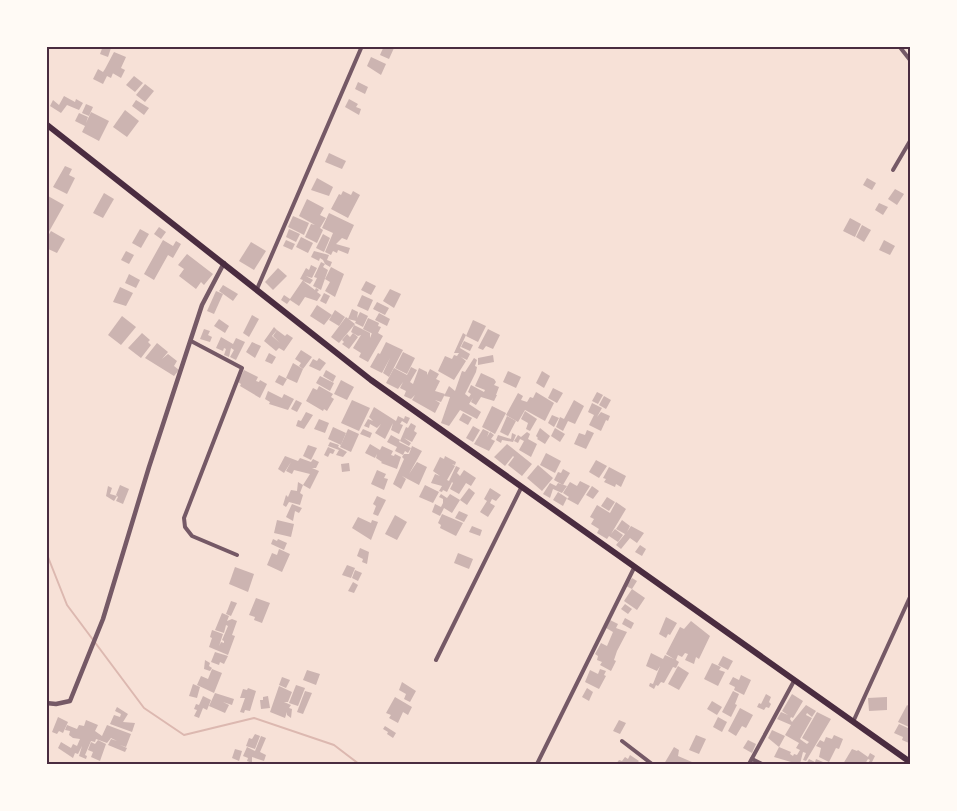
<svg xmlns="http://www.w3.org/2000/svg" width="957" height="811" font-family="'Playfair Display',serif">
  <rect width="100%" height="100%" fill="#f7e1d7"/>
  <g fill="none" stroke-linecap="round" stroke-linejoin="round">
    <polyline stroke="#dcb8b0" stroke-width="2" points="46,552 67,605 144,708 184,735 254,718 334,745 359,764"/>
  </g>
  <g fill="#ccb4b1">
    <polygon points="103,46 111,48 108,57 100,54"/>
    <polygon points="384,46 394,48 389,59 380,55"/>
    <polygon points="114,52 126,57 121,68 125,70 121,78 109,71 113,73 111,78 107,76 103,84 93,79 98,69 103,72 105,69"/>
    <polygon points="371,57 386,64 381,75 367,66"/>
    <polygon points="134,76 143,83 135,92 126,85"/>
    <polygon points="358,82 368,87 365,94 355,89"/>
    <polygon points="145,84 154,91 145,102 136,95"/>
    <polygon points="64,96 75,102 76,99 83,103 79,110 67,105 61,113 50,106 53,100 59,105"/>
    <polygon points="349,99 358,104 356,107 361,109 359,115 345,107"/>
    <polygon points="136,100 149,108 144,115 132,106"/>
    <polygon points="86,104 93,107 89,116 82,113"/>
    <polygon points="125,110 139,121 127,137 113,127"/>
    <polygon points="91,112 109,121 99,141 82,132 85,126 75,121 79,113 88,117 86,123"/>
    <polygon points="329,153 346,161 342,169 325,162"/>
    <polygon points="65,166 72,169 69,175 75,178 67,194 53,187"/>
    <polygon points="317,178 333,187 329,196 311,190"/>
    <polygon points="867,178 876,183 872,190 863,185"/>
    <polygon points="895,189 904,194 897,205 888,199"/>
    <polygon points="343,191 351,195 353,191 360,195 348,218 331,209 339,194 341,195"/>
    <polygon points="104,193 114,199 103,218 93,213"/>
    <polygon points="48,196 64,205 46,237 46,198"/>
    <polygon points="307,199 324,208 320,215 326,218 320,228 323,230 317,243 305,237 311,224 315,225 299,216"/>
    <polygon points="879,203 888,207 883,215 875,210"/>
    <polygon points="329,213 354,225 347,240 342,238 336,244 350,248 348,254 338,250 337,253 333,251 331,255 325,252 333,233 322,228"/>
    <polygon points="293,216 309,223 304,235 288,227"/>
    <polygon points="850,218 861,224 855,237 843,231"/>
    <polygon points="862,225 871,230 864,242 856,237"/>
    <polygon points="159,227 166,232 161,239 154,234"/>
    <polygon points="140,229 149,234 141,248 132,243"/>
    <polygon points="289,229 300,234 296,242 286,237"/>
    <polygon points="51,231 65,239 57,253 46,248 46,239"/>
    <polygon points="323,234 330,238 324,252 316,248"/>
    <polygon points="301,237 313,243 308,253 296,247"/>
    <polygon points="163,240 173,246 176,241 181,244 173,258 168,255 154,280 144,274"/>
    <polygon points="286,240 295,244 292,250 283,246"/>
    <polygon points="884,240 895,246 890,255 879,250"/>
    <polygon points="251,242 266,251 254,270 239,261"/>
    <polygon points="126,251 134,255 129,264 121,260"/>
    <polygon points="314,251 329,255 327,260 332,262 330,267 325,264 323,260 320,258 319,261 311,257"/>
    <polygon points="187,254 213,274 204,285 201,282 196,289 179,276 184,269 178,265"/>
    <polygon points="321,262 325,264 323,267 328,270 321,290 313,286 317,278 314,277"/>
    <polygon points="311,265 317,268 312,278 306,276 313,280 310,284 303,281 315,290 316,288 319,290 317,292 321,295 317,301 305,297 299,306 290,300 287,304 281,300 284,295 290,299 303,280 300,279 306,268 309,270"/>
    <polygon points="331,267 344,274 335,297 325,291 330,282 325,279"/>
    <polygon points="278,268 287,276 273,290 265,282"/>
    <polygon points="129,274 140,280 136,288 125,283"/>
    <polygon points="366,281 376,286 371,295 361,290"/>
    <polygon points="223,285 238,294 233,301 219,291"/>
    <polygon points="120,287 133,293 126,306 113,302"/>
    <polygon points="390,289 401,294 394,308 383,301"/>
    <polygon points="216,291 223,294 214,314 207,311"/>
    <polygon points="324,293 330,296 326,304 320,301"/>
    <polygon points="362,295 373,300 368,311 357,306"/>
    <polygon points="377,302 389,308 385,315 373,309"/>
    <polygon points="317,305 332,315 324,325 310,316"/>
    <polygon points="352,309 358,312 357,318 360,312 368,316 363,327 355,323 356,321 348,319"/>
    <polygon points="335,310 345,317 339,326 329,320"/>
    <polygon points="379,313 390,319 387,326 375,320"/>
    <polygon points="252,315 259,319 249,337 243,333"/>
    <polygon points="122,316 136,327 121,345 108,335"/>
    <polygon points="346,317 355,324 339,343 331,337"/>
    <polygon points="368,318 379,323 378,326 381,327 378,333 383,336 368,362 359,357 361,353 353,348 361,335 358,336 351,332 354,325 370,333 370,338 372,333 377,336 363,329"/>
    <polygon points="219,319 229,326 225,333 214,326"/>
    <polygon points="473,320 486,326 478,342 466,336"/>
    <polygon points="274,327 277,330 272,336 280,343 273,336 277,330 285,336 287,334 293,338 284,351 279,348 276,351 264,341"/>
    <polygon points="204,329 210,331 208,335 212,337 210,342 200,339"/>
    <polygon points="488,329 500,335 493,349 486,346 483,350 478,348"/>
    <polygon points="142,333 150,340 148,342 151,345 141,358 128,348"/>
    <polygon points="353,333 358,337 349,349 342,344 344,342 342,340 347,334 350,337"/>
    <polygon points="463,333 466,335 460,348 470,354 467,360 461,357 466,361 454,380 438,371 445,356 452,359 454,355 457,356 459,353 454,353"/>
    <polygon points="221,337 233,344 236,338 245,342 236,360 230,357 234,350 231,348 229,357 224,355 226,349 224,348 223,351 216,348"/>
    <polygon points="464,341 473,345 470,351 461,347"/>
    <polygon points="252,342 261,346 255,358 246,352"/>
    <polygon points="386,342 403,350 389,377 383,373 390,358 382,373 370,367 378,353 380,354"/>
    <polygon points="157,343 168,352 162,359 168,354 177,361 174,366 179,370 174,376 145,358"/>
    <polygon points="301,350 312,357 303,369 299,366 301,363 295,359"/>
    <polygon points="403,352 415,358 407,374 395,368"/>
    <polygon points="269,353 276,357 272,364 265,361"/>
    <polygon points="493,355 494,362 478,365 478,358"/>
    <polygon points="319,358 326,363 320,371 309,366 313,359 317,361"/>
    <polygon points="474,358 477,360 475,366 477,367 476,372 465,394 469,397 471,394 468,392 471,385 484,392 485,390 475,386 481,373 494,379 496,382 494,385 499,387 496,395 497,395 494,401 481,397 476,405 471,402 473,398 469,404 481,412 477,419 460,410 449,426 441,423 450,397 444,396 449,386 455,391 462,371 465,372"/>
    <polygon points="293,363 303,369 297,383 286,378"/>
    <polygon points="411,367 417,370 410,382 413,384 419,368 427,372 427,375 430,369 439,374 436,379 440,381 435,391 445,394 441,402 435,400 440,403 435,413 412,400 415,395 411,399 404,396 406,391 400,388 403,382 398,389 386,383 394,368 407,375"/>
    <polygon points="244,370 258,377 256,381 259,382 260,380 267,384 260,398 240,386 241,384 238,382"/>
    <polygon points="326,370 336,376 333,382 323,376"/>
    <polygon points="508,371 521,377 516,388 503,382"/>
    <polygon points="542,371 550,376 544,388 536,383"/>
    <polygon points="279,375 287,379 283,386 275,382"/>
    <polygon points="320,376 334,383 330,391 316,383"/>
    <polygon points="341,380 354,387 347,400 334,394"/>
    <polygon points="319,386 333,394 331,397 334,399 327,411 324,409 323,411 306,401 313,388 317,390"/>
    <polygon points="553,388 563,393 557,403 548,398"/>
    <polygon points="268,391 282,398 284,394 294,399 288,410 269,404 270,402 265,399"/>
    <polygon points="536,392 554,403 545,421 525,410 518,422 506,415 518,393 523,396 521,400 527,402 530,397 533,398"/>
    <polygon points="597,392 603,395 598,404 592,401"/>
    <polygon points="604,396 611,400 606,409 599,405"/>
    <polygon points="296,400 302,403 297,412 291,409"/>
    <polygon points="352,400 370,408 359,431 341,423"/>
    <polygon points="574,400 584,406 575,424 568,421 563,431 556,427 560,417 564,419"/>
    <polygon points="592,403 602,408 597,417 601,412 610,416 608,421 606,420 601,431 589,425 594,415 588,412"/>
    <polygon points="492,406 506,413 495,434 482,427"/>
    <polygon points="374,407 396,421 398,416 404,419 405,416 410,418 407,424 402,421 400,424 403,425 399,434 391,430 393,423 385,439 375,433 381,424 377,428 370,424 369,428 364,426 368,419 373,421 369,417"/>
    <polygon points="525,411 537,419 530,431 526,429 528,423 521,419"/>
    <polygon points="306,412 313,415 304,429 296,426 298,420 301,421"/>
    <polygon points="463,413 472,418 468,425 459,420"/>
    <polygon points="552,415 559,418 554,427 548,423"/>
    <polygon points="507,416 516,421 508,436 500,432"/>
    <polygon points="319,419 329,423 325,433 314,429"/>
    <polygon points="411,423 416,426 414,431 417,433 412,442 404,438 411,443 409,446 400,441 406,427 408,428"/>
    <polygon points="473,426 480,430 473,442 466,438"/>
    <polygon points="333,427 346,433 341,445 328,439"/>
    <polygon points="540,428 550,436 545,444 537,439 538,438 536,436"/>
    <polygon points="555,428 565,434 560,442 551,436"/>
    <polygon points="348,429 359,434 351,452 340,447"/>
    <polygon points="363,429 372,433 370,438 360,434"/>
    <polygon points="483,429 489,432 487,437 490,432 494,435 491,439 495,441 489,451 474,444"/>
    <polygon points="587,430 594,433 586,449 574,444 579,433 585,435"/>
    <polygon points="527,432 530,434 528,439 537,444 531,457 519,450 524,441 520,439 518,443 514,441 518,435 521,437"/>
    <polygon points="512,433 516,435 513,442 502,440 501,443 496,440 498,435 511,439"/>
    <polygon points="391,435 400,440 399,442 411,448 408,453 405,451 403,455 395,451 397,447 387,442"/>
    <polygon points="330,442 339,445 338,447 347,452 343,457 336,455 339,450 328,446"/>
    <polygon points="370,444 380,450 382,446 393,451 391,455 394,456 395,454 401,457 397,469 381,463 382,462 376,458 377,454 375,458 365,453"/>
    <polygon points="507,444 532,464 522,476 508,465 514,457 513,456 505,466 494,457"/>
    <polygon points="308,445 317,448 311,460 303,456"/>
    <polygon points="412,446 422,451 409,474 417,462 427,467 419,485 402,476 406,479 401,489 393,484 404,459 402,457 404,454 409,454"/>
    <polygon points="328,447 335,450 333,454 330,453 328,457 324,455"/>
    <polygon points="546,453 561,461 555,473 540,465"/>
    <polygon points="285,456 298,461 300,458 311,462 313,459 319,462 316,468 312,468 319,471 310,489 303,485 310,474 294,470 292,474 286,471 291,462 284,473 278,469"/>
    <polygon points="445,456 456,462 455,465 452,464 455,466 447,480 449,481 456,466 460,468 457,473 460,476 464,470 476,478 471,486 466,483 459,494 450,489 453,483 452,482 447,492 443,490 442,492 439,491 442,486 431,483 435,474 440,476 433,471 440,457 444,459"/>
    <polygon points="596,460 607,466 599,478 589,472"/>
    <polygon points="349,463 350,471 342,472 341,464"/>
    <polygon points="538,465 553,478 542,491 527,478"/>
    <polygon points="609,467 626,476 621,487 616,484 615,487 604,482 606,479 603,478"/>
    <polygon points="563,469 570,473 563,485 554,480 558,472 561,473"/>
    <polygon points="377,470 386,474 384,478 388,479 384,490 371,484"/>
    <polygon points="580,481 590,486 578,505 567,499 569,497 563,493 570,482 577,486"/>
    <polygon points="298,482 303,485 300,493 303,495 300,505 289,502 286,507 283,505 286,495 288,497 291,490 297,491"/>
    <polygon points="550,483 556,486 558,483 567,486 562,493 553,489 550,498 543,494"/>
    <polygon points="120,485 129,489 123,504 116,501 118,497 116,495"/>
    <polygon points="425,485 439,492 433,503 419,497"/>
    <polygon points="108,486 112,488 110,494 117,496 114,501 106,496"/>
    <polygon points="592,486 599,491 593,499 586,495"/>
    <polygon points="469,488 475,493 467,505 460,500"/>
    <polygon points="490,488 501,495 496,501 492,499 490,503 495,506 488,517 480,512 487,501 484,499"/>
    <polygon points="558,492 567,498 563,506 553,500"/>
    <polygon points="441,494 447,498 450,494 460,500 452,513 444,508 440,516 432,512 435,504 441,507 443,503 443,499 439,497"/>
    <polygon points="377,496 386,500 378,516 373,514 376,506 373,504"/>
    <polygon points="607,497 615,502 609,511 601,506"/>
    <polygon points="616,502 626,509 611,534 615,529 623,535 618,542 609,536 607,539 597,533 599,529 591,524 594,519 590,517 597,505 610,513"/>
    <polygon points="292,504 302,508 299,513 295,511 293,521 286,517"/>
    <polygon points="459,511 468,515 464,522 455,518"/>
    <polygon points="442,514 463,523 456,536 440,528 441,525 438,523"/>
    <polygon points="395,515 407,522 397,540 385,534"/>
    <polygon points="358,517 371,523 372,520 378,522 371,540 352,528"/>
    <polygon points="277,520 294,524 291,537 274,533"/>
    <polygon points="622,520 630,526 627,532 631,526 644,533 637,543 630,538 621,549 616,545 625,534 616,529"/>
    <polygon points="472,526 482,530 480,536 469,532"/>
    <polygon points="273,539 277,541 278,539 287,543 284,550 271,544"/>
    <polygon points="640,545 646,549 642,556 635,552"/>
    <polygon points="360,548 369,552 367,564 362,562 363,559 357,556"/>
    <polygon points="279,549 290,554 282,572 267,565 272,553 277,555"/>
    <polygon points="458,553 473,559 469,569 454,563"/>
    <polygon points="347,565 355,568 351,578 342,575"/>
    <polygon points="235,567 254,574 248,592 229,584"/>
    <polygon points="355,570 362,573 358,581 352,578"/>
    <polygon points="632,578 637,581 632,589 626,586"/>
    <polygon points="353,582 358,585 354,593 348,591"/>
    <polygon points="632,589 645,598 637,610 624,601"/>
    <polygon points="256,598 270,603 262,623 254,620 255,617 249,615"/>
    <polygon points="231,601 237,603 231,616 226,614"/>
    <polygon points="625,604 632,609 628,614 621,609"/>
    <polygon points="222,613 229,616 227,621 232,619 237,621 232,635 235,636 228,655 209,647 212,638 210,637 212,630 223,634 219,646 221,642 224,643 224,641 222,640 228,626 226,625 224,633 215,630"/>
    <polygon points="666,617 677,623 670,635 668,634 666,638 659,634"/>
    <polygon points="625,618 634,623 631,629 622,624"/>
    <polygon points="610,620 618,624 616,628 627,632 617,651 614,660 616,661 611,671 600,665 602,662 597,660 598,656 595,654 601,643 607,646 613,632 606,628"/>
    <polygon points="691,621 710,636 699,659 696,657 694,664 685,660 688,654 685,653 682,657 678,655 676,660 679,662 676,668 673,667 664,683 661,682 658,686 656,685 654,689 649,686 650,683 653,684 660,666 657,671 646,666 651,653 663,659 665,655 674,659 666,654 680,627 684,629"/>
    <polygon points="215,652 228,656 224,664 220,662 219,665 211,662"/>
    <polygon points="723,656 733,661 728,670 718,665"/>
    <polygon points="205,660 210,663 209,666 212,668 210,671 204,669"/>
    <polygon points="712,663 721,667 719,670 725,672 718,686 704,679"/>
    <polygon points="678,666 689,673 679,690 668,684"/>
    <polygon points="212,669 222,673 214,693 197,685 201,676 208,679"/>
    <polygon points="600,669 606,671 604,675 606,676 599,689 585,682 590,670 598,674"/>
    <polygon points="307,670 320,674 316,685 303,680"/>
    <polygon points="741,675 751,680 744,695 734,690 735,687 729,684 733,677 739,680"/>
    <polygon points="282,677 290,680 286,688 279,685"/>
    <polygon points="402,682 416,691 410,702 404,699 406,694 399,690"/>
    <polygon points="193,684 200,687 197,698 189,696"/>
    <polygon points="296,685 305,688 298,706 289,703"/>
    <polygon points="279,686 292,692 288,702 284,702 291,705 289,708 292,709 291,718 287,715 287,712 285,718 270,712"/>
    <polygon points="248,688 256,691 250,711 245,710 244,713 240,712 245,698 240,698 243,689 247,690"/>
    <polygon points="587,688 593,692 589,701 582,697"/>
    <polygon points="305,691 312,693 303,714 297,712"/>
    <polygon points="733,691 739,694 735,704 737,705 731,717 722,712"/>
    <polygon points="215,693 234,699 232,705 223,702 229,705 225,713 209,706"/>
    <polygon points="766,694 771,697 769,702 771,704 769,708 766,707 764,710 757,707 759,703 761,704"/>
    <polygon points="792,694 803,701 793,718 791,717 790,719 792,722 806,705 816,711 812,717 807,713 806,715 812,718 800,739 804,742 807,744 809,742 802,738 817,712 831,719 806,761 803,760 806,753 803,752 800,764 789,764 791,762 774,757 779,747 791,752 790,754 793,756 794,754 797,755 800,750 796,748 799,743 785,735 791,725 777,719 781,712 788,715 782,711"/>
    <polygon points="203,696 211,700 207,710 203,708 199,718 194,716 197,710 194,709 196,704 199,705"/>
    <polygon points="268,696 270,708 261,709 260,700 263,700 263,697"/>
    <polygon points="395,697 412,707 408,715 403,712 398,723 389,718 391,715 386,713"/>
    <polygon points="887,697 887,710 869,711 868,698"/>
    <polygon points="712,701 722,707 717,715 707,709"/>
    <polygon points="907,705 910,707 909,727 898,722"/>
    <polygon points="117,707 128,714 123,722 135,723 132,732 110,724 114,715 120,717 121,714 115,711"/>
    <polygon points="740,708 753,715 746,728 742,726 736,736 728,731"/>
    <polygon points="58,717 68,722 63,733 59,731 57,734 52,732"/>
    <polygon points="718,717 727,722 722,732 713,727"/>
    <polygon points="86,720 98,725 95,731 102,736 107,725 131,734 126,747 120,745 127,748 125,752 108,745 111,739 117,741 111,738 107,743 96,739 95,742 91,741 85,755 87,756 86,759 79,756 82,746 78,754 75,753 73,758 58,748 61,742 71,748 73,744 77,746 80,739 73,738 69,735 70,731 65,730 67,725 77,729 79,725 84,726"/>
    <polygon points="619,720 626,723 620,734 613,731"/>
    <polygon points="899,724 910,729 909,743 902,740 903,737 894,733"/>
    <polygon points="385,726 396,733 393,738 387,734 388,732 383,729"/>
    <polygon points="772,730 785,736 779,747 768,738"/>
    <polygon points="255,734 260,736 255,749 246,746 249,738 252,739"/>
    <polygon points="696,735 706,739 699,754 689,750"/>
    <polygon points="834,735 843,739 839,749 836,748 829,762 819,757 821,748 816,746 820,740 824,742 826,737 832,739"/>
    <polygon points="261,736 266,738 260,752 266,755 264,761 252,757 252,763 247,761 248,758 243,756 247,747 255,751"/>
    <polygon points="98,740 106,744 100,761 91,757 93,752 88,750 91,742 95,744"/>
    <polygon points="748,740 756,744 752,753 743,748"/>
    <polygon points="674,747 679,750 678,756 692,762 691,764 664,764"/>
    <polygon points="235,749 242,751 239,761 232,758"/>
    <polygon points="852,749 857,751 858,750 868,757 870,753 875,756 871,764 868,763 870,760 868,759 865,764 860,763 859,764 843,764"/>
    <polygon points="630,755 639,761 636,764 616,764 619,760 622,761 625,757 628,759"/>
    <polygon points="809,759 815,762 816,759 823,762 821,764 806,764"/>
  </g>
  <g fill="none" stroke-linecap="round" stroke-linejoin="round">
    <g stroke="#755966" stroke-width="4">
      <polyline points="899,46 910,60"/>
      <polyline points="893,170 910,141"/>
      <polyline points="257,289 362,46"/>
      <polyline points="191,341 242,368 184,518 185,527 192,536 237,555"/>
      <polyline points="436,660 521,488"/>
      <polyline points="853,722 910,597"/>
      <polyline points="622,741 652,764"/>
      <polyline points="752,759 762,764"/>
      <polyline points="537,764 634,568"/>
      <polyline points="749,764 794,681"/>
    </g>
    <polyline stroke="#755966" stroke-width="4.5" points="46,703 56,704 70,701 103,619 149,467 202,305 224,263"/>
    <polyline stroke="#4a2c40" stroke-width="6" points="46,124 371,380 910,762"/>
  </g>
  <rect width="957" height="811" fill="none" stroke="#fffaf5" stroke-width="96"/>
  <rect x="48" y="48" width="861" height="715" fill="none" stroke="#4a2c40" stroke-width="2"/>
</svg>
